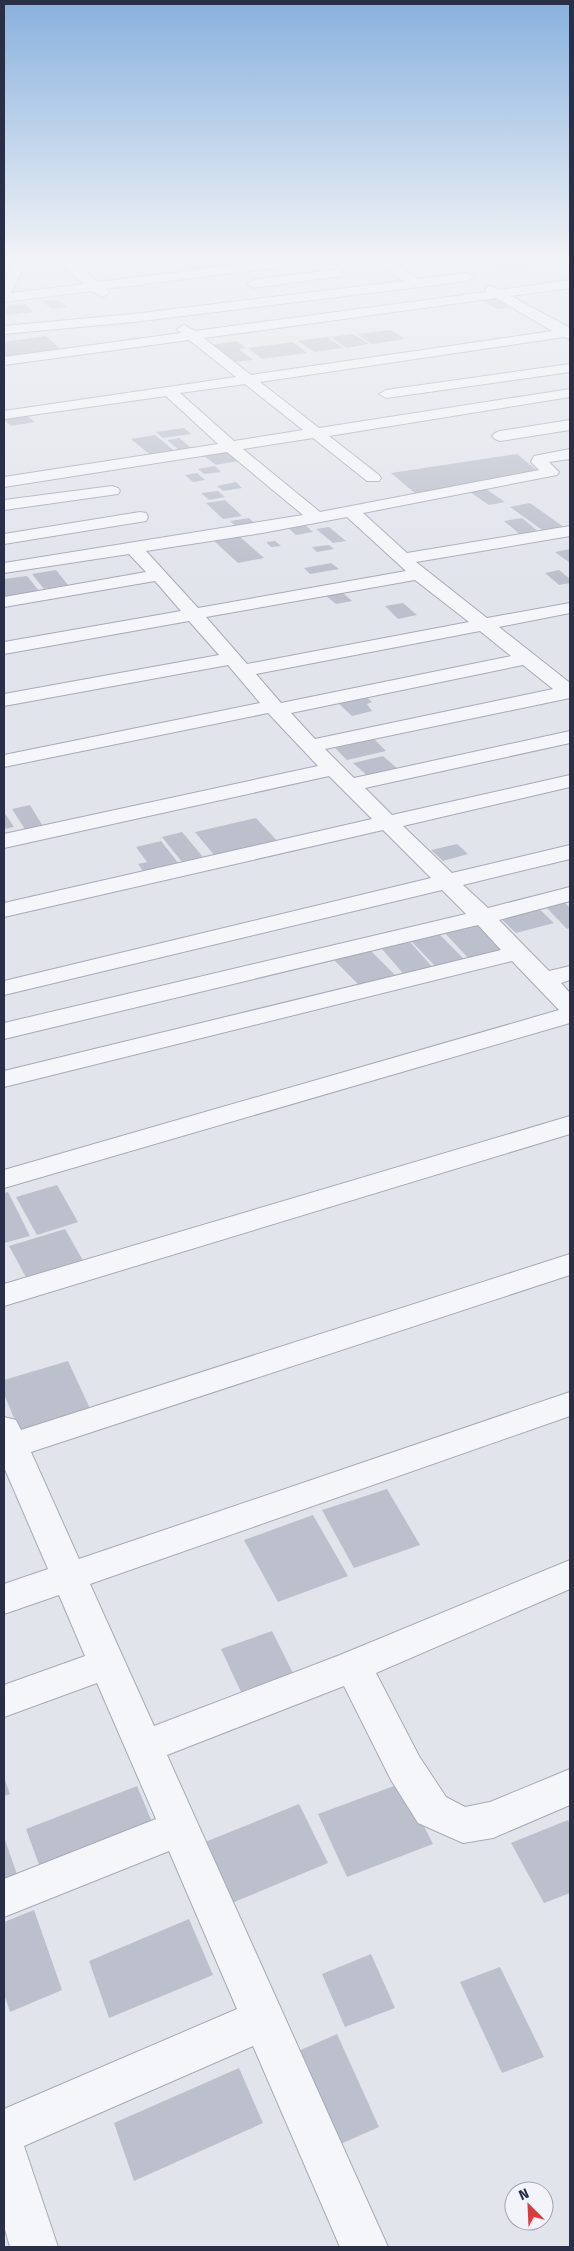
<svg xmlns="http://www.w3.org/2000/svg" width="574" height="2251" font-family="'Fira Sans',sans-serif">
  <rect width="100%" height="100%" fill="#e2e4ec"/>
  <g fill="#bbc0cc">
    <polygon points="206,261 217,267 194,270 185,264"/>
    <polygon points="503,261 510,265 536,261 564,262 504,270 490,262"/>
    <polygon points="491,296 511,307 497,309 477,298"/>
    <polygon points="57,300 67,307 52,309 42,301"/>
    <polygon points="25,304 33,312 6,315 7,306"/>
    <polygon points="390,330 405,339 372,344 357,334"/>
    <polygon points="353,334 369,344 346,348 331,337"/>
    <polygon points="46,336 63,352 4,360 4,342"/>
    <polygon points="327,337 343,348 314,352 298,341"/>
    <polygon points="237,341 246,348 239,349 253,360 232,362 212,345"/>
    <polygon points="293,342 307,353 262,359 248,348"/>
    <polygon points="26,415 35,422 11,426 4,420"/>
    <polygon points="184,428 191,434 163,438 156,432"/>
    <polygon points="155,435 177,453 153,457 131,439"/>
    <polygon points="179,438 191,448 179,450 167,440"/>
    <polygon points="227,448 243,460 216,465 200,453"/>
    <polygon points="517,454 539,472 416,494 391,473"/>
    <polygon points="215,466 221,472 204,474 198,469"/>
    <polygon points="197,473 205,480 193,482 185,475"/>
    <polygon points="236,482 242,488 223,491 217,486"/>
    <polygon points="483,487 505,502 489,505 467,490"/>
    <polygon points="218,491 225,497 209,500 201,493"/>
    <polygon points="225,500 242,516 223,519 206,503"/>
    <polygon points="530,503 565,528 545,532 510,507"/>
    <polygon points="249,518 258,526 239,529 230,521"/>
    <polygon points="522,518 540,533 522,536 504,521"/>
    <polygon points="303,523 313,532 296,535 286,526"/>
    <polygon points="329,527 346,541 333,543 316,529"/>
    <polygon points="238,535 264,558 238,563 212,539"/>
    <polygon points="275,541 281,546 271,547 266,542"/>
    <polygon points="329,545 334,549 317,552 312,547"/>
    <polygon points="570,549 570,563 555,552"/>
    <polygon points="331,563 339,569 310,574 304,568"/>
    <polygon points="56,570 68,585 44,589 32,574"/>
    <polygon points="559,570 570,579 570,583 559,585 545,573"/>
    <polygon points="27,576 39,591 4,597 4,579"/>
    <polygon points="342,592 352,601 336,604 325,595"/>
    <polygon points="403,603 417,615 398,619 385,606"/>
    <polygon points="365,696 372,702 367,704 372,711 352,716 337,702"/>
    <polygon points="374,739 386,751 347,760 335,748"/>
    <polygon points="383,756 399,770 369,777 353,763"/>
    <polygon points="30,805 44,828 26,831 12,809"/>
    <polygon points="4,812 14,827 4,829"/>
    <polygon points="256,818 281,845 219,861 195,832"/>
    <polygon points="182,832 203,857 182,862 162,837"/>
    <polygon points="161,841 179,864 144,872 138,864 147,862 136,847"/>
    <polygon points="457,844 468,854 443,861 431,850"/>
    <polygon points="564,902 570,908 570,928 567,929 545,906"/>
    <polygon points="537,907 554,923 516,933 499,917"/>
    <polygon points="481,923 507,950 470,960 444,932"/>
    <polygon points="439,934 466,961 438,969 411,941"/>
    <polygon points="410,942 435,970 407,978 382,949"/>
    <polygon points="367,947 397,977 362,988 332,958"/>
    <polygon points="57,1185 78,1222 37,1235 16,1197"/>
    <polygon points="8,1192 30,1236 4,1243 4,1193"/>
    <polygon points="65,1229 85,1264 28,1281 9,1246"/>
    <polygon points="68,1361 92,1413 21,1435 4,1394 4,1380"/>
    <polygon points="387,1489 420,1545 354,1568 322,1510"/>
    <polygon points="313,1515 348,1576 278,1602 244,1540"/>
    <polygon points="272,1631 293,1673 241,1692 221,1649"/>
    <polygon points="4,1777 10,1794 4,1796"/>
    <polygon points="402,1783 433,1844 347,1877 318,1814"/>
    <polygon points="137,1786 155,1829 42,1873 26,1829"/>
    <polygon points="299,1804 328,1863 232,1903 205,1842"/>
    <polygon points="568,1820 570,1824 570,1893 544,1903 511,1843"/>
    <polygon points="4,1837 19,1880 4,1886"/>
    <polygon points="34,1910 62,1990 10,2012 4,1994 4,1922"/>
    <polygon points="189,1919 213,1975 109,2018 89,1961"/>
    <polygon points="371,1954 395,2008 345,2027 322,1974"/>
    <polygon points="500,1967 544,2057 502,2073 460,1982"/>
    <polygon points="337,2034 379,2127 327,2150 287,2056"/>
    <polygon points="239,2068 263,2123 134,2181 114,2123"/>
  </g>
  <g fill="none" stroke-linecap="round" stroke-linejoin="round">
    <g stroke="#a6aab7" stroke-width="2">
      <g id="minor">
        <polygon points="57,261 71,261 98,282 266,261 285,261 286,263 280,267 106,289 109,293 103,297 92,291 4,302 4,294 84,284"/>
        <polygon points="373,261 388,261 419,279 467,273 473,277 467,281 133,322 4,334 4,326 133,314 404,281"/>
        <polygon points="338,269 344,273 342,276 253,288 247,284 253,280"/>
        <path d="M570,280V288L511,296L570,328V339L564,337L260,382L319,428L570,389V397L329,436L379,475L381,478L379,481H367L313,438L243,449L320,512L539,470L531,462L534,456L570,449V459L549,462L559,472L557,475L363,513L407,553L570,526V536L416,562L487,618L570,603V613L499,627L570,683V698L325,749L354,778L570,731V743L365,788L392,815L570,775V787L403,826L452,873L570,845V859L463,885L488,908L570,887V901L499,920L549,971L570,966V980L561,983L570,993V1023L4,1188V1170L559,1010L512,961L4,1087V1071L501,950L478,925L4,1039V1023L466,914L442,890L4,995V981L431,878L383,830L4,917V903L372,819L329,776L4,848V834L318,766L268,713L4,767V755L260,703L228,665L4,706V694L219,655L189,621L4,654V642L181,611L155,581L4,607V597L146,572L129,554L4,573V563L303,515L227,452L4,487V477L218,444L166,396L4,419V411L236,377L189,340L4,365V357L181,333L177,329L184,325L195,331L486,292V287L491,286L500,290ZM496,298L552,331L251,375L204,338ZM245,384L303,430L234,441L180,393ZM347,517L406,571L198,608L146,551L262,533ZM415,580L469,622L247,664L206,617ZM480,631L511,656L281,703L256,674ZM523,665L553,689L315,739L291,713Z"/>
        <polygon points="570,364 570,372 386,398 379,394 386,390"/>
        <polygon points="570,420 570,430 500,441 495,439 492,436 495,433 500,431"/>
        <polygon points="112,486 118,488 120,491 118,494 4,510 4,500"/>
        <polygon points="140,512 146,513 148,517 146,521 4,544 4,534"/>
        <polygon points="570,1116 570,1134 4,1306 4,1284"/>
        <polygon points="570,1254 570,1275 31,1452 79,1559 570,1392 570,1416 90,1584 154,1726 340,1655 570,1560 570,1589 376,1673 419,1756 446,1797 465,1807 490,1802 570,1769 570,1805 493,1838 463,1843 418,1823 391,1780 344,1686 167,1755 388,2247 340,2247 253,2046 24,2146 58,2247 10,2247 4,2226 4,2109 237,2009 169,1851 4,1917 4,1879 156,1819 97,1683 4,1717 4,1685 85,1656 59,1595 4,1614 4,1584 48,1569 4,1467 4,1417 16,1420 21,1430"/>
      </g>
    </g>
    <g stroke="#a6aab7" stroke-width="2">
      <polygon id="tertiary" points="15,261 27,261 10,295 4,299 4,283"/>
    </g>
    <use href="#minor" fill="#f5f6f9" fill-rule="evenodd"/>
    <use href="#tertiary" fill="#f5f6f9" fill-rule="evenodd"/>
  </g>
  <linearGradient id="sky" x2="0" y2="1"><stop stop-color="#88b1de"/><stop offset="0.45" stop-color="#f2f3f6"/><stop offset="1" stop-color="#f2f3f6" stop-opacity="0"/></linearGradient>
  <rect width="574" height="576" fill="url(#sky)"/>
  <rect width="574" height="2251" fill="none" stroke="#282f46" stroke-width="10"/>
  <g transform="translate(529 2206) rotate(336)"><circle r="24" fill="#f2f4f9" stroke="#a1a5b1"/>
  <path d="M0-4L9 19L0 12L-9 19Z" fill="#dc3b3e"/>
  <text y="-8" font-size="14" font-weight="bold" text-anchor="middle" fill="#282f46">N</text>
  </g>
</svg>
